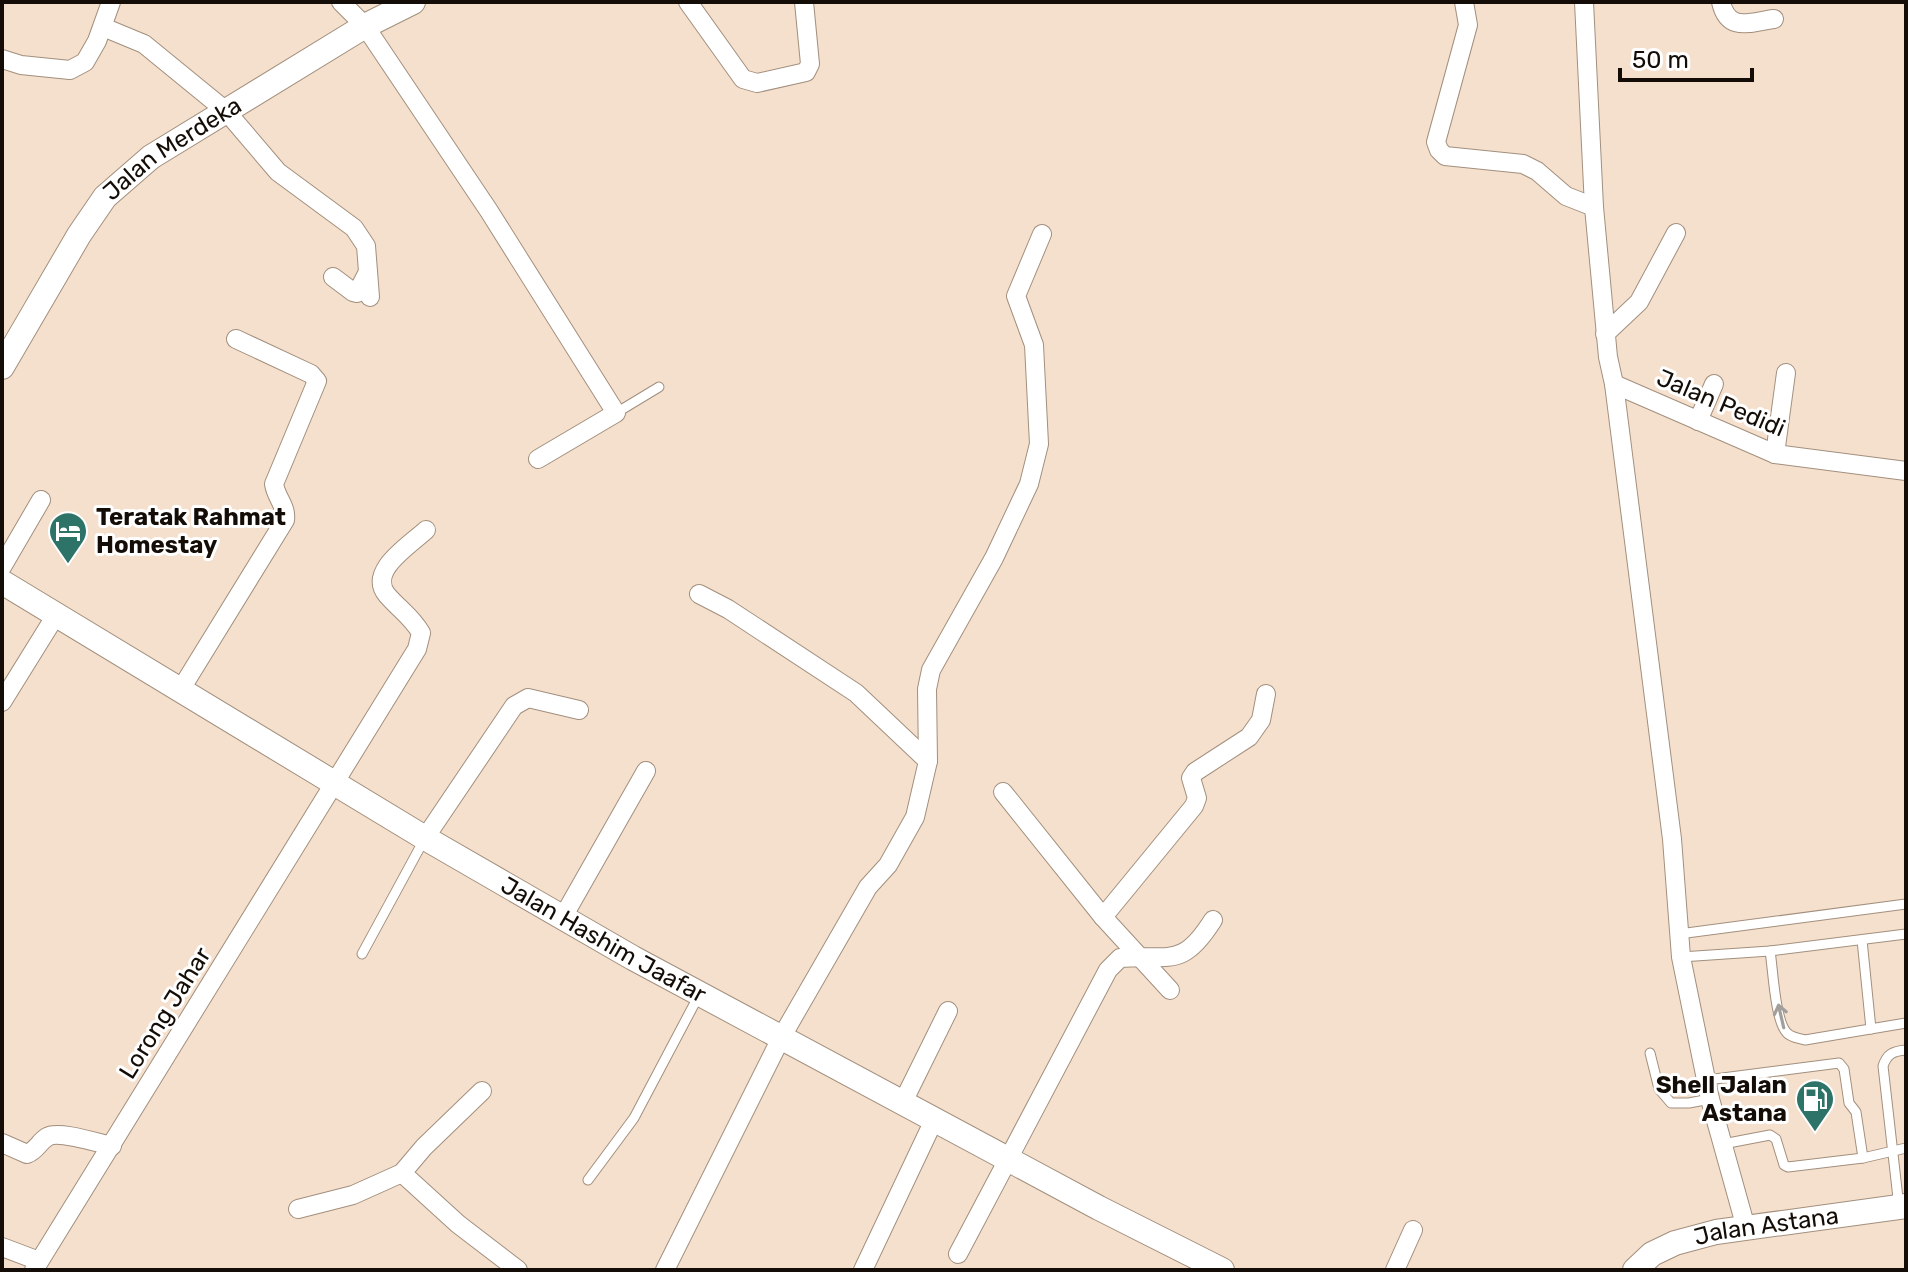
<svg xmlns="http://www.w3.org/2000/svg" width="1908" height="1272" font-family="Rubik,sans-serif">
  <rect width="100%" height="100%" fill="#f5e0cd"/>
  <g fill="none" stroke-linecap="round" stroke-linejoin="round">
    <g stroke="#a28f7d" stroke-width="11">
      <g id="lane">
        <polyline points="616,413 659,387"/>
        <polyline points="1679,934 1906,904"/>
        <polyline points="1862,940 1871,1029"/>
        <path d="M1770,951C1773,969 1775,1021 1787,1033C1792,1038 1799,1038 1805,1040L1906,1023"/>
        <polyline points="362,954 425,838"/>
        <polyline points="1681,957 1770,951 1906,934"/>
        <polyline points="1650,1053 1659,1089 1671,1103 1689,1103 1710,1099"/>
        <polyline points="1707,1080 1839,1063 1844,1069 1849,1103 1856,1112 1863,1158"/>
        <polyline points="1723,1144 1770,1135 1776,1139 1784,1165 1788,1167 1863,1158 1906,1148"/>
        <polyline points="588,1180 634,1118 699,995"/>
        <path d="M1899,1207L1883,1066C1887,1054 1893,1051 1906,1050"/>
      </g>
    </g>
    <g stroke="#a28f7d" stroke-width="20">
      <g id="street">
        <polyline points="341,2 365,26 489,211 616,413 538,459"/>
        <polyline points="688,2 743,79 757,83 806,72 810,64 804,2"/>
        <polyline points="1464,2 1468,25 1436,142 1439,150 1445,156 1523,164 1537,171 1566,196 1594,207"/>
        <polyline points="1584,2 1594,207 1608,357 1614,384 1672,839 1681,957 1710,1099 1746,1228"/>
        <path d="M1721,2C1728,33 1750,22 1774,19"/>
        <polyline points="103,27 144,44 226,111 278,172 354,228 366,246 370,297"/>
        <polyline points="2,59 21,65 70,70 85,62 97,41 111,2"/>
        <polyline points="333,277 353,292 357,293 368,272"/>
        <polyline points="1605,334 1639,302 1676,233"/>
        <polyline points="1614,384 1775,454 1906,471"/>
        <polyline points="1698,421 1714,384"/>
        <polyline points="1775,454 1786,373"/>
        <polyline points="2,567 41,500"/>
        <polyline points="699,594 728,609 856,693 928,761"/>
        <path d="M181,689L285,520C287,506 276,498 274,484L317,381L311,374L236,339"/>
        <polyline points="2,702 56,615"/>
        <polyline points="1003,792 1103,917 1170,990"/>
        <polyline points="425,838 514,706 528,698 579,710"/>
        <polyline points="563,917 646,771"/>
        <polyline points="1103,917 1194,806 1197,798 1191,778 1195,772 1249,737 1261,720 1266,694"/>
        <polyline points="903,1102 948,1011"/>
        <path d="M2,1143L27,1154C37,1150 39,1142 47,1137C58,1130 98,1143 112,1146"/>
        <polyline points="402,1173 458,1224 518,1270"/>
        <polyline points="298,1209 353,1195 402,1173 424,1147 482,1091"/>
        <polyline points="2,1247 39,1261"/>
        <path d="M958,1254L1108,970L1120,958C1171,954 1182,969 1213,920"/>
        <path d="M34,1270L417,649L421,633C412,617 399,609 387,595C367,571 410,545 426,530"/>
        <polyline points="665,1270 781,1038 868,887 888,865 915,817 928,761 927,689 931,670 994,558 1029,484 1039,444 1034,345 1016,296 1042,234"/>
        <polyline points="863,1270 934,1120"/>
        <polyline points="1395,1270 1413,1230"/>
      </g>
    </g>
    <g stroke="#a28f7d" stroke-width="26">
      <g id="secondary">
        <path id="s1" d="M2,367L79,235L105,197L151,157L365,26L413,2"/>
        <path id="s2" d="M2,582L425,838L633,958L1099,1208L1222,1270"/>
        <path id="s3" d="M1635,1270L1652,1254L1675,1243L1716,1232L1906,1206"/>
      </g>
    </g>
    <use href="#lane" stroke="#fff" stroke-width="9"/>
    <use href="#street" stroke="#fff" stroke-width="18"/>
    <use href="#secondary" stroke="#fff" stroke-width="24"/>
  </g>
  <defs><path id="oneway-shaft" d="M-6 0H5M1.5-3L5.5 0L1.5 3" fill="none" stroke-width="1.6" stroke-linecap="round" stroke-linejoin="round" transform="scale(2)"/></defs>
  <use stroke="#a19e9c" href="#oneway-shaft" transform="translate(1781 1016) rotate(-103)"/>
  <defs>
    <g id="hotel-pin" transform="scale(2)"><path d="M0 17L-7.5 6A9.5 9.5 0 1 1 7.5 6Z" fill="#2e7368" stroke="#fff"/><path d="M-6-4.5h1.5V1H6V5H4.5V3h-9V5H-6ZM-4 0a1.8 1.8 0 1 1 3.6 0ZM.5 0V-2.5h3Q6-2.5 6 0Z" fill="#fff"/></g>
    <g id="fuel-pin" transform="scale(2)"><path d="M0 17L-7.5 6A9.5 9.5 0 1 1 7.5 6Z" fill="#2e7368" stroke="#fff"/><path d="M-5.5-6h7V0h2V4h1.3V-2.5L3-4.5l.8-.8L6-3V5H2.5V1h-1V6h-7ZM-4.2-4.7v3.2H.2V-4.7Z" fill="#fff"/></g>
  </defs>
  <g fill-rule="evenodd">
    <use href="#hotel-pin" x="68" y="531"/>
    <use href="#fuel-pin" x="1815" y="1099"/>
  </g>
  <g text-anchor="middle" stroke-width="6" stroke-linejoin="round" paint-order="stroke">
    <g font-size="24" fill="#140d07" stroke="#fff">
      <text dy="8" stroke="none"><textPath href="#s1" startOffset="282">Jalan Merdeka</textPath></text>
      <text transform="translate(1721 403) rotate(23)" y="8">Jalan Pedidi</text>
      <text dy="8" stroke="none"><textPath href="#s2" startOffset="700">Jalan Hashim Jaafar</textPath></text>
      <text transform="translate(165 1013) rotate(-58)" y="8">Lorong Jahar</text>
      <text dy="8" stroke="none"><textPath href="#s3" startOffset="142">Jalan Astana</textPath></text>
    </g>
    <g font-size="24" font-weight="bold" fill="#140d07" stroke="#fff" text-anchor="start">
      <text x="96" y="525">Teratak Rahmat<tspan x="96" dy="28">Homestay</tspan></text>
      <text x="1787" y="1093" text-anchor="end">Shell Jalan<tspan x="1787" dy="28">Astana</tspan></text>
    </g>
  </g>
  <rect width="1908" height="1272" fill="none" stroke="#140d07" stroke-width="8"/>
  <path d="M1620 68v12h132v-12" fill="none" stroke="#140d07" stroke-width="4"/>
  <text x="1632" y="68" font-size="24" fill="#140d07" stroke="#ffffff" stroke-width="6" paint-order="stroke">50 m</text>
</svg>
